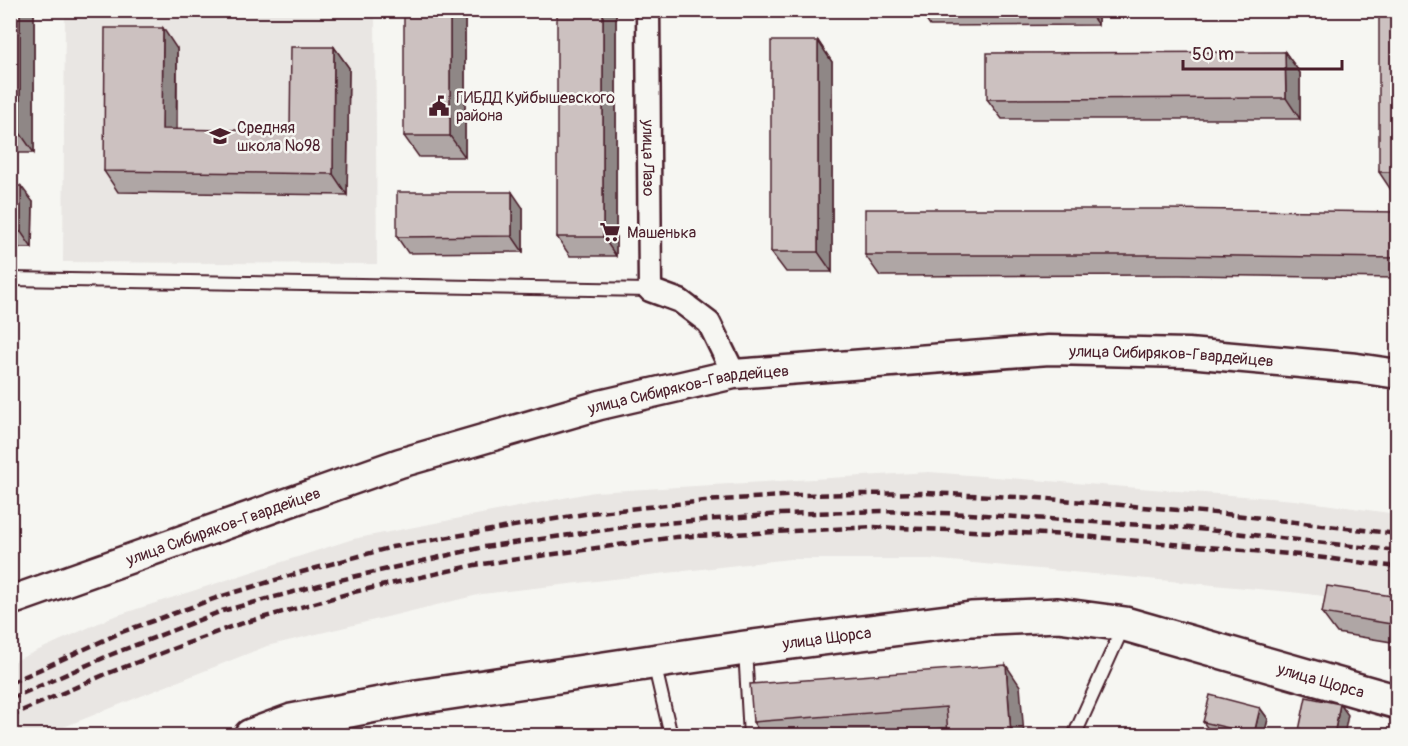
<svg xmlns="http://www.w3.org/2000/svg" width="1408" height="746" font-family="Pangolin,sans-serif">
  <rect width="100%" height="100%" fill="#f6f6f2"/>
  <filter id="ink" filterUnits="userSpaceOnUse"><feTurbulence type="fractalNoise" baseFrequency=".0167" numOctaves="2"/><feDisplacementMap in="SourceGraphic" scale="12" xChannelSelector="R" yChannelSelector="G"/><feConvolveMatrix kernelMatrix="1 2 1 2 8 2 1 2 1" color-interpolation-filters="sRGB"/></filter>
  <g filter="url(#ink)">
    <g fill="#e9e6e3">
      <polygon points="65,11 375,11 377,264 63,262"/>
      <polygon points="929,472 1295,500 1397,514 1397,605 1291,592 929,559 790,559 482,594 267,646 41,736 11,735 10,663 112,617 353,539 594,492"/>
    </g>
    <g fill="none" stroke-linecap="round" stroke-linejoin="round">
      <g stroke="#4a1f2b" stroke-width="16">
        <g id="service">
          <polyline points="10,279 650,290"/>
          <polyline points="745,649 750,736"/>
          <polyline points="654,663 671,736"/>
          <polyline points="1074,736 1124,625"/>
        </g>
      </g>
      <g stroke="#4a1f2b" stroke-width="27">
        <g id="minor">
          <path id="s1" d="M648,10L650,290L680,301L709,323L734,374"/>
        </g>
      </g>
      <g stroke="#4a1f2b" stroke-width="33">
        <g id="tertiary">
          <path id="s2" d="M10,601L400,463L600,405L734,374L1049,350L1188,353L1357,368L1398,374"/>
        </g>
      </g>
      <g stroke="#4a1f2b" stroke-width="38">
        <g id="secondary">
          <path id="s3" d="M251,736L292,721L417,697L745,648L971,619L1058,615L1125,624L1398,702"/>
        </g>
      </g>
      <use href="#service" stroke="#f6f6f2" stroke-width="12"/>
      <use href="#minor" stroke="#f6f6f2" stroke-width="22"/>
      <use href="#tertiary" stroke="#f6f6f2" stroke-width="28"/>
      <use href="#secondary" stroke="#f6f6f2" stroke-width="33"/>
      <g stroke="#4a1f2b" stroke-width="4.5" stroke-dasharray="9 4.5" stroke-linecap="butt">
        <polyline points="10,683 122,632 219,597 302,572 392,547 590,513 705,501 798,495 925,493 1038,498 1226,514 1398,534"/>
        <polyline points="10,699 110,655 222,611 331,582 484,547 640,525 780,514 882,511 969,514 1189,528 1398,551"/>
        <polyline points="10,716 106,674 233,626 354,592 475,565 676,537 873,527 1071,535 1300,555 1398,567"/>
      </g>
    </g>
    <g fill="#afa6a5" stroke="#4a1f2b" stroke-width="1.5">
      <rect x="10" y="10" width="24" height="143"/>
      <polygon points="465,10 465,157 419,157 404,136"/>
      <polygon points="616,10 616,256 570,256 557,237"/>
      <polygon points="919,10 1098,10 1098,25 930,26"/>
      <polygon points="1398,10 1398,193 1393,193 1379,172"/>
      <polygon points="818,41 832,62 832,272 786,272 771,252"/>
      <polygon points="334,47 349,68 347,195 118,192 104,171 177,49 177,130 290,131"/>
      <polygon points="1285,52 1300,73 1300,119 1002,119 987,99"/>
      <polygon points="10,186 33,202 32,248 10,248"/>
      <polygon points="523,208 523,252 408,253 397,237"/>
      <polygon points="1398,212 1398,278 1179,275 880,276 865,255"/>
      <polygon points="1398,597 1398,643 1337,633 1322,613"/>
      <polygon points="1020,686 947,728 854,735 762,735 753,722"/>
      <polygon points="1260,708 1268,719 1264,735 1222,735 1211,733 1203,722"/>
    </g>
    <g fill="#8f8786" stroke="#4a1f2b" stroke-width="1.5">
      <polygon points="20,10 34,10 34,153 20,133"/>
      <polygon points="450,10 465,10 465,157 450,136"/>
      <polygon points="603,10 616,10 616,256 603,237"/>
      <polygon points="1087,10 1098,10 1098,25"/>
      <polygon points="163,28 177,49 176,150 162,129"/>
      <polygon points="818,41 832,62 832,272 818,252"/>
      <polygon points="334,47 349,68 347,195 333,174"/>
      <polygon points="1285,52 1300,73 1300,119 1286,98"/>
      <polygon points="21,186 33,202 32,248 21,232"/>
      <polygon points="512,192 523,208 523,252 512,236"/>
      <polygon points="1006,665 1020,686 1024,735 1011,735"/>
      <polygon points="1340,704 1348,715 1344,735 1334,735"/>
      <polygon points="1260,708 1268,719 1264,735 1255,735 1254,734"/>
    </g>
    <g fill="#ccc1c0" stroke="#4a1f2b" stroke-width="1.5">
      <rect x="10" y="10" width="10" height="123"/>
      <rect x="404" y="10" width="46" height="126"/>
      <polygon points="561,10 603,10 603,237 557,237 557,12 561,12"/>
      <rect x="1379" y="10" width="19" height="162"/>
      <polygon points="105,28 163,28 162,129 290,131 291,47 334,47 333,174 104,171"/>
      <rect x="771" y="41" width="47" height="211"/>
      <polygon points="1285,52 1286,98 987,99 987,53"/>
      <rect x="10" y="186" width="11" height="46"/>
      <polygon points="397,192 512,192 512,236 397,237"/>
      <polygon points="865,209 1165,209 1398,212 1398,258 1165,255 865,255"/>
      <polygon points="1327,586 1398,597 1398,625 1322,613"/>
      <polygon points="1006,665 1011,735 948,735 946,707 753,722 750,684"/>
      <polygon points="1210,695 1260,708 1254,734 1203,722"/>
      <polygon points="1306,697 1340,704 1334,735 1298,735"/>
    </g>
  </g>
  <defs>
    <g id="civic-bare" transform="scale(1.62)"><path d="M-.6-6.5H3V-4.5H.6V-3L4-1V1h2V6H-6V1h2V-1L-.6-3ZM-1.2 2.5V6h2.4V2.5Z" fill="#4a1f2b" stroke="#f6f6f2" stroke-width="2.5" paint-order="stroke"/></g>
    <g id="school-bare" transform="scale(1.62)"><path d="M0-5L7-2L0 1L-7-2ZM-4 1L0 2.5L4 1V4Q0 6-4 4Z" fill="#4a1f2b" stroke="#f6f6f2" stroke-width="2.5" paint-order="stroke"/></g>
    <g id="supermarket-bare" transform="scale(1.62)"><path d="M-6-5.5h2.5l.6 2H6L4.5 2H-2.5L-4.4-4H-6ZM-1.5 3.2a1.3 1.3 0 1 0 .1 0ZM3 3.2a1.3 1.3 0 1 0 .1 0Z" fill="#4a1f2b" stroke="#f6f6f2" stroke-width="2.5" paint-order="stroke"/></g>
  </defs>
  <g fill-rule="evenodd">
    <use href="#civic-bare" x="439" y="106"/>
    <use href="#school-bare" x="220" y="136"/>
    <use href="#supermarket-bare" x="610" y="232"/>
  </g>
  <g text-anchor="middle" stroke-width="5" stroke-linejoin="round" paint-order="stroke">
    <g font-size="16" fill="#4a1f2b" stroke="#f6f6f2" text-anchor="start">
      <text x="456" y="103">ГИБДД Куйбышевского<tspan x="456" dy="18">района</tspan></text>
      <text x="237" y="133">Средняя<tspan x="237" dy="18">школа №98</tspan></text>
      <text x="627" y="238">Машенька</text>
    </g>
    <g font-size="16" fill="#4a1f2b" stroke="#f6f6f2">
      <text dy="6" stroke="none"><textPath href="#s1" startOffset="148">улица Лазо</textPath></text>
      <text dy="6" stroke="none"><textPath href="#s2" startOffset="1198">улица Сибиряков-Гвардейцев</textPath></text>
      <text dy="6" stroke="none"><textPath href="#s2" startOffset="712">улица Сибиряков-Гвардейцев</textPath></text>
      <text dy="6" stroke="none"><textPath href="#s2" startOffset="226">улица Сибиряков-Гвардейцев</textPath></text>
      <text dy="6" stroke="none"><textPath href="#s3" startOffset="585">улица Щорса</textPath></text>
      <text dy="6" stroke="none"><textPath href="#s3" startOffset="1089">улица Щорса</textPath></text>
    </g>
  </g>
  <rect width="1408" height="746" fill="none" stroke="#f6f6f2" stroke-width="36"/>
  <rect x="18" y="18" width="1372" height="710" fill="none" stroke="#4a1f2b" stroke-width="2" filter="url(#ink)"/>
  <path d="M1183 60v9h159v-9" fill="none" stroke="#4a1f2b" stroke-width="3"/>
  <text x="1192" y="60" font-size="18" fill="#4a1f2b" stroke="#f6f6f2" stroke-width="4.5" paint-order="stroke">50 m</text>
</svg>
